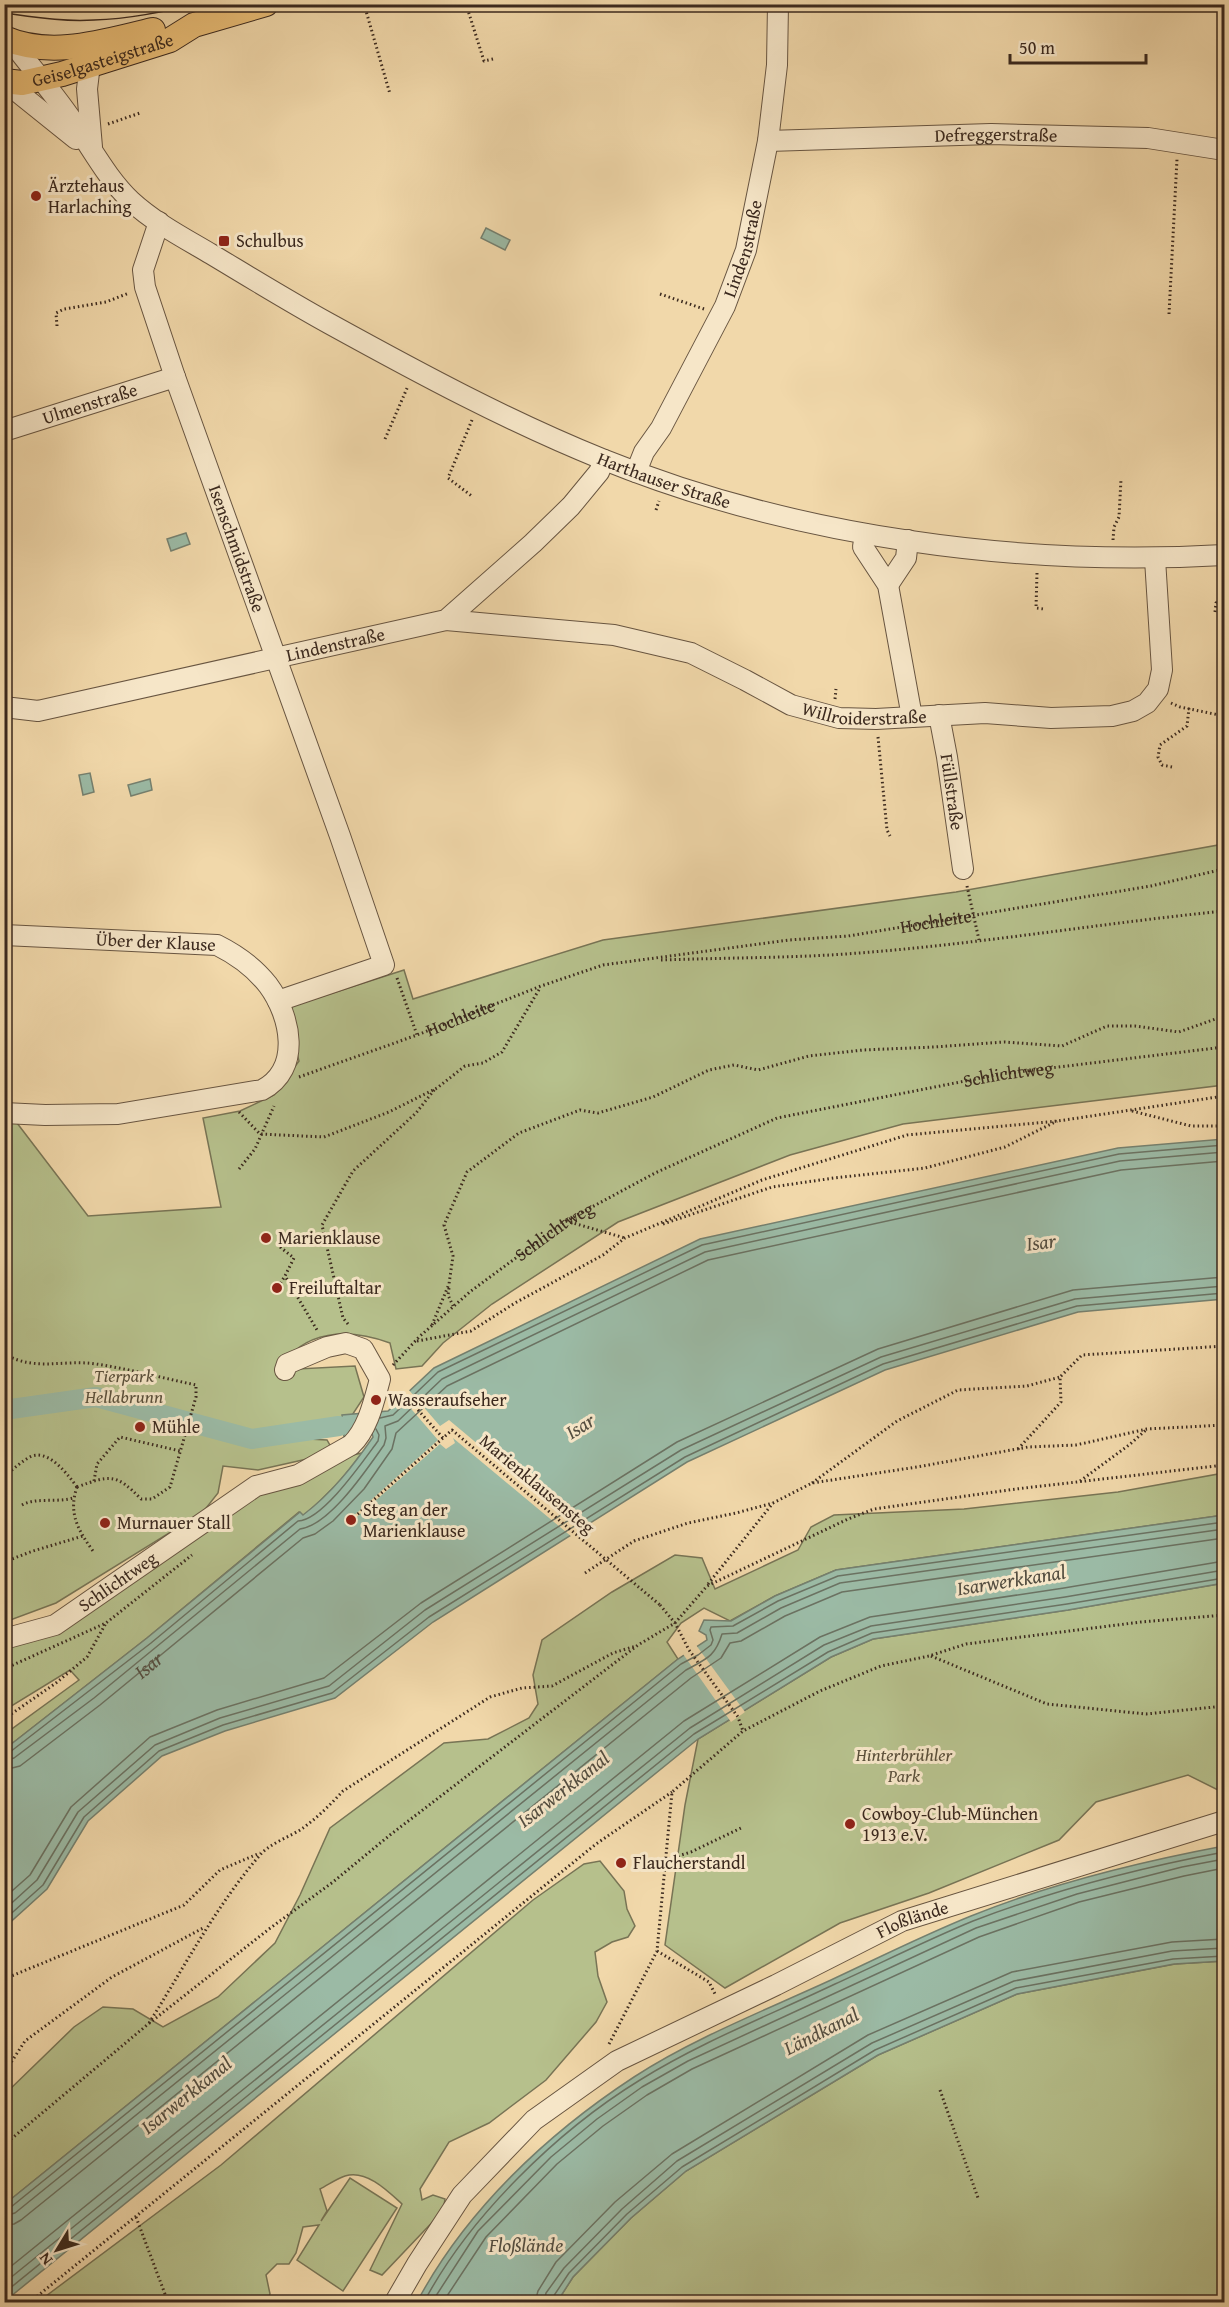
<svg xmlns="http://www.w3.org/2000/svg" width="1229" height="2307" font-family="'Gentium Book Plus',serif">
  <rect width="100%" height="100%" fill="#f1d8aa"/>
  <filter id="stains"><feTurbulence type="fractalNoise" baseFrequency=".00333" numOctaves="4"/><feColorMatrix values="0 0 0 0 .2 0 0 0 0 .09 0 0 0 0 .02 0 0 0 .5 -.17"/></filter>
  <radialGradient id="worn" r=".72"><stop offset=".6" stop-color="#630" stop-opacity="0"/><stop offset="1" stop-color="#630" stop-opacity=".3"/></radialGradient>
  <g fill="#b6c08c" stroke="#787455" stroke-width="1.5">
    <path d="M1224,844V1085L903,1124L790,1155L618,1222L492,1304L443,1343L422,1366L396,1369L390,1343C348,1328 303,1329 279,1370L355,1366L364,1397L343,1429L308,1439L327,1440L331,1447L316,1457L258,1470L223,1466L218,1493L203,1512L56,1603L5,1622V1122L17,1123L88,1216L221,1207L203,1118L240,1111L274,1095L299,1061L286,1008L404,970L413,999L603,940L956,892Z"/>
    <path d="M362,1453C345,1477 326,1497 303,1516L299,1512L147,1638L5,1749V1734L79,1680L70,1670L5,1710V1646L261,1489L348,1456Z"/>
    <polygon points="1224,1473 1224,1515 836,1570 775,1596 730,1621 704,1608 681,1623 667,1642 678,1659 5,2204 5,2094 74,2027 103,2007 133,2009 163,2027 218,1997 275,1943 300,1895 330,1828 444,1743 488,1739 529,1718 538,1704 533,1675 542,1640 612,1592 675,1555 702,1558 715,1589 798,1550 811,1527 834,1515 964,1509 1118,1492"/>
    <polygon points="1224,1583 1224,1793 1188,1775 1096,1802 1059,1840 929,1893 840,1923 725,1988 665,1945 685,1805 698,1739 831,1657 873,1639 1068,1610"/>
    <path d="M600,1861L624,1891L627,1909L635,1926L628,1937L612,1942L595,1952L598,1976L607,2002L596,2022L546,2080L489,2123L449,2142L420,2189L422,2200L433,2195L445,2199L443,2211L382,2275L370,2270L402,2204C388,2191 366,2169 345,2176C336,2179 328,2185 320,2189L327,2211L321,2221L350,2178L397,2208L343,2291L297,2260L319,2225L303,2227L296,2253L289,2264H277L266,2275L270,2294L266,2302H38L221,2165L533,1900L584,1864Z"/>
    <polygon points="1224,1961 1224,2302 557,2302 573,2277 631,2218 686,2171 878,2055 1017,1994 1175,1964"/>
  </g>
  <g fill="#9bbaa5" stroke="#75806f" stroke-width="1.5">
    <polygon points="486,228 510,240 505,250 481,238"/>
    <polygon points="186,533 190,544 171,551 167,539"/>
    <polygon points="90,773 94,792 83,795 79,775"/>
    <polygon points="150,779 152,790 131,796 128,785"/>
    <path d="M1224,1139V1299L1078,1312L885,1370L687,1462L433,1622L335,1698L225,1731L162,1756L88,1821L47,1889L5,1927V1749L147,1638L300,1512L303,1515C332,1493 353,1466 373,1437L372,1433L344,1437L342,1415L388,1411L434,1368L700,1239L1118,1148Z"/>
    <polygon points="1224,1515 1224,1583 1068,1610 873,1639 831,1657 698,1739 5,2301 5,2204 678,1659 707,1640 706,1635 699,1631 704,1620 731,1621 775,1596 836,1570"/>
    <path d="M1224,1846V1961L1174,1964L1017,1994L878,2055L686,2171L631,2218L573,2277L557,2302H417C466,2210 547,2134 634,2077C692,2039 768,2009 831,1980C878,1958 924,1935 971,1916C1052,1883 1139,1862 1224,1846Z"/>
  </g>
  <g fill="#f1d8aa">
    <polygon points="408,1389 440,1426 449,1420 582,1531 572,1537 453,1438 455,1443 446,1449 440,1444 351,1522 349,1520 438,1440 400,1396"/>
    <polygon points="696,1645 745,1712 731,1722 683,1654"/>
  </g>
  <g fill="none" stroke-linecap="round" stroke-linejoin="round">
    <g stroke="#6b7262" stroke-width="1.5">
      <polyline points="380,1418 393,1415 438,1372 702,1245 1119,1154 1224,1145"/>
      <path d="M4,1753L10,1752L151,1643L298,1521C323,1520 363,1461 378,1441L379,1435L376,1429"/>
      <path d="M4,1761L14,1758L94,1698L300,1529C330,1525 367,1469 384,1445L386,1438L385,1426L398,1421L442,1379L705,1252L1120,1161L1224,1152"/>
      <path id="s1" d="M4,1770L20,1766L100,1705L303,1538L315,1534L333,1521L364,1489L392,1449L396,1433L447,1386L708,1260L1121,1170L1224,1161"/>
      <polyline points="4,1898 30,1875 71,1807 150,1737 217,1710 324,1678 421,1603 677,1442 878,1349 1073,1290 1224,1277"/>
      <polyline points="4,1910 37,1880 78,1812 155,1745 220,1718 329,1686 425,1610 681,1450 881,1357 1075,1299 1224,1286"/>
      <polyline points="4,1920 43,1885 84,1817 159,1751 223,1725 332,1693 429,1617 685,1457 883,1364 1077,1306 1224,1293"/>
      <polyline points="4,2208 11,2207 681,1664 698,1655 711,1645 713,1640 710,1630 711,1627 733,1626 778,1601 838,1576 1224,1522"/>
      <path d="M4,2216L15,2213L686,1670C706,1659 715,1657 722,1634L737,1633L781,1608L840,1583L1224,1529"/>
      <polyline points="4,2225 14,2224 21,2220 691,1678 721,1658 730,1643 741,1641 785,1616 842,1592 1224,1538"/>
      <polyline points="4,2272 684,1721 820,1637 870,1617 1064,1588 1224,1561"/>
      <polyline points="4,2283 690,1728 824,1645 871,1626 1065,1597 1224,1570"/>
      <polyline points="4,2293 694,1734 828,1652 872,1633 1067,1604 1224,1578"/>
      <path d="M424,2302C469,2217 557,2131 640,2080C701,2042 770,2015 835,1984C881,1963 927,1940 973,1921C1054,1890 1139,1868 1224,1852"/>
      <polyline points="432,2302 478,2231 551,2157 597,2119 642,2087 688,2061 976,1928 1077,1894 1182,1867 1224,1859"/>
      <polyline points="443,2302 486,2237 557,2164 603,2126 647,2095 692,2069 979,1937 1079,1902 1184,1876 1224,1868"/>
      <polyline points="535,2302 538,2291 556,2262 615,2202 672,2154 868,2035 1012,1972 1172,1942 1224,1939"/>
      <polyline points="544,2302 546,2293 564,2268 622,2209 677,2161 872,2043 1014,1981 1172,1951 1224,1948"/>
      <polyline points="552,2302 553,2297 569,2273 627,2214 682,2167 875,2050 1016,1988 1173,1959 1224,1956"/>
    </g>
    <polyline stroke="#9bbaa5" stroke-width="20" points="4,1410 96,1397 252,1439 339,1426"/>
    <g stroke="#685541" stroke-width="22">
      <g id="minor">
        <path id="s4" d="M11,41C33,70 58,98 78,129C95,154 109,180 131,201C155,223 184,238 211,254C251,278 290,302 330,324C419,373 508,421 602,459C794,537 1019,567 1224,555"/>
        <polyline points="90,64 87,89 92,147"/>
        <polyline points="5,82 76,139"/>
        <path id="s5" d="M768,141L991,134L1148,138L1224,150"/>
        <path id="s6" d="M159,222L143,270L145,287L175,377L340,836L384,965L278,1001"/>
        <path id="s7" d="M4,431L175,377"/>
        <path id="s8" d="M636,472L644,452L661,428L725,306L746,250L768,141L777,65L778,4"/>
        <polyline points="865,534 863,547 888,585 912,717"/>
        <polyline points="888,585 906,558 908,540"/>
        <path id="s9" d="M446,620L614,635L691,653L745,680L791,705L839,718L876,719L985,713L1051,718L1112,716L1133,711L1147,703L1158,689L1162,670L1155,559"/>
        <path id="s10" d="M4,707L38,711L446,620L533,543L571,506L599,472L604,460"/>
        <path id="s11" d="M939,715L947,757L963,869"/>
        <path id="s12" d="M4,935L217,945C237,955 254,967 268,985C291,1016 302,1069 262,1090L118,1114L45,1115L4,1113"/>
        <path id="s13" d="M4,1639L55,1625L256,1486L298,1475L351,1445C368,1429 374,1401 380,1379L363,1349L346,1343L327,1347L287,1364L285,1370"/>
        <path id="s14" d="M395,2302L417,2264L462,2195L534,2120L617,2061L776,1985L902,1921L1224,1821"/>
      </g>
    </g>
    <g stroke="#3b291e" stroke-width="26">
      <g id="major">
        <path d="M4,38C52,59 105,41 153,30"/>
        <path id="s15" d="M4,81L22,83L62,74L170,40L194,25L266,4"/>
      </g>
    </g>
    <g stroke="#3b291e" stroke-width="3" stroke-dasharray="1.5 3" stroke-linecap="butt">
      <polyline points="364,4 390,94"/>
      <polyline points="466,4 484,61 493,59"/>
      <polyline points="108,124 140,113"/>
      <polyline points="660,294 704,309"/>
      <polyline points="1169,314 1177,159"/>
      <polyline points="57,326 56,313 64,309 106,302 129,293"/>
      <polyline points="472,420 448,478 473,497"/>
      <polyline points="385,439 408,386"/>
      <polyline points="656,510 659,501"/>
      <polyline points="1113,540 1114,527 1119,517 1121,479"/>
      <polyline points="1037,573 1036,608 1044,609"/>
      <polyline points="1215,612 1216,603 1224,597"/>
      <polyline points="835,699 836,689"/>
      <polyline points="1171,703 1180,707 1224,716"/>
      <polyline points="878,737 887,830 890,836"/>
      <polyline points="1172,767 1162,765 1158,757 1160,745 1187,726 1189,708"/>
      <polyline points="967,886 979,940"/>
      <path d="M661,960C717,958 773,958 830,955C962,947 1093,924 1224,911"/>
      <polyline points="397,978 417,1035"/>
      <path id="s2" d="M299,1077L417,1035L541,986L603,965L789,940L848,936L1151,886L1224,869"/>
      <polyline points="1132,1111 1191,1126 1224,1126"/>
      <polyline points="239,1112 260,1134 324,1137 389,1112 437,1088 465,1066 483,1063 502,1052 540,988"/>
      <polyline points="239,1169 255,1149 274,1106"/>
      <polyline points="566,1221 625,1238"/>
      <polyline points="663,1224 772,1187 834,1178 925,1168 1005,1147 1057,1121"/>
      <polyline points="280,1247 294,1258 285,1276 317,1330"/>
      <polyline points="280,1247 324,1234"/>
      <polyline points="278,1287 285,1276"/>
      <polyline points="449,1288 448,1295 453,1306"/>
      <polyline points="348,1324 343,1318 322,1225 353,1171 416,1113 435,1089"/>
      <polyline points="432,1325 449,1284 453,1256 444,1225 467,1172 519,1133 580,1110 598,1113 653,1097 709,1070 734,1065 758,1070 809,1056 863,1050 934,1047 1004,1042 1062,1046 1107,1026 1135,1026 1179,1032 1224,1016"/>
      <polyline points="417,1341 471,1331 515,1303 603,1255 625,1238 762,1180 907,1135 1058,1121 1224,1096"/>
      <path d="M4,1354C37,1372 62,1359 96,1364C129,1369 163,1378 196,1385V1397L170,1487L152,1499H141C116,1473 110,1475 77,1487"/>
      <path id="s3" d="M393,1365L419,1337L471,1291L566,1221L655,1173L777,1118L1001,1074L1224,1047"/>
      <polyline points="1018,1449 1061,1402 1060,1377 1082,1355 1224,1346"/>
      <path d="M4,1475C14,1470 22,1460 32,1456C50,1450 68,1475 77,1487"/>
      <polyline points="94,1481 97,1464 120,1437 180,1451"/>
      <polyline points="1080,1481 1129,1445 1146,1430"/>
      <polyline points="812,1483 897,1421 958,1390 1027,1386 1060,1377"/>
      <path d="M77,1487C68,1513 78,1530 93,1551"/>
      <path d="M22,1505C37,1497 55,1503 73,1498"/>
      <polyline points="351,1520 443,1438"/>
      <polyline points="4,1562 33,1551 83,1536"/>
      <polyline points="585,1573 634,1541 688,1523 736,1513 773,1503 812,1483 917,1467 1028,1447 1076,1445 1147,1429 1224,1425"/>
      <polyline points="708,1584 773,1503"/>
      <polyline points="660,1605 675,1623 689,1650 738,1717 743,1731"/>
      <polyline points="931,1656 1047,1704 1146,1714 1224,1706"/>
      <polyline points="4,1669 106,1623 192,1555"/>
      <polyline points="4,1719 56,1683 87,1657 106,1623"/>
      <polyline points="665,1860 691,1852 741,1828"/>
      <polyline points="657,1951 709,1982 715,1994"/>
      <polyline points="4,1979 184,1905 220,1870 260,1853"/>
      <path d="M149,2023C185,1966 216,1906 260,1855C270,1843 290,1837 303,1828C318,1817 331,1804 343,1791L490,1697L522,1688L552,1686L613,1653L636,1646"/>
      <polyline points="609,2044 657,1951 672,1792 743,1731 820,1691 881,1666 929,1656 966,1644 1141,1622 1224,1615"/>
      <polyline points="4,2067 12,2061 25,2041 112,1977 205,1927"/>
      <polyline points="940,2090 978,2198"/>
      <polyline points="4,2145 147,2025 269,1929 333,1882 390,1835 638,1645 675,1623 707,1586 848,1519 874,1509 1016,1489 1224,1465"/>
      <polyline points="136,2217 168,2302"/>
      <polyline points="30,2302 596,1844 672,1792"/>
    </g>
    <use href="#minor" stroke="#f6e6c8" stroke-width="20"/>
    <use href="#major" stroke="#e8bc75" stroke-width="24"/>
    <path stroke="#3b291e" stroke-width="1.5" d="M4,13C34,17 64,22 94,20C129,19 162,12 196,4"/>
    <polyline stroke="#3b291e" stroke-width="3" stroke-dasharray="1.5 3" stroke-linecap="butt" points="403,1393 443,1438 452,1430 660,1605"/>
  </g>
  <g fill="#8f2418" stroke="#f6e6c8" stroke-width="2">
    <circle cx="36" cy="196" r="6"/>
    <rect x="218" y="235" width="12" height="12" rx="3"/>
    <circle cx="266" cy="1238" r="6"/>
    <circle cx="277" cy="1288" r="6"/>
    <circle cx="376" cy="1400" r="6"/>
    <circle cx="140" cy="1427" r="6"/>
    <circle cx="351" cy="1520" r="6"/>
    <circle cx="105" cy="1523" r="6"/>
    <circle cx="850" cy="1824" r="6"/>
    <circle cx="621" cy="1863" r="6"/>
  </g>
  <g text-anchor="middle" stroke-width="6" stroke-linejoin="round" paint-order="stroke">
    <g font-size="18" fill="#3b291e" stroke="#f6e6c8">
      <text dy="6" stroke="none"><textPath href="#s15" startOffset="102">Geiselgasteigstraße</textPath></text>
      <text dy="6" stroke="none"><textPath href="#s5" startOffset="228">Defreggerstraße</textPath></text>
      <text dy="6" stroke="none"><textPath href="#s8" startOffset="249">Lindenstraße</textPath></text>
      <text dy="6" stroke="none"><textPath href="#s7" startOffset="90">Ulmenstraße</textPath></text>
      <text dy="6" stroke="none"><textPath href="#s4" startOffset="804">Harthauser Straße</textPath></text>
      <text dy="6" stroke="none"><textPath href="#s6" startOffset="345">Isenschmidstraße</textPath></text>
      <text dy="6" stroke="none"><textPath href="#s10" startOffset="339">Lindenstraße</textPath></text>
      <text dy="6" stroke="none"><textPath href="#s9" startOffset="435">Willroiderstraße</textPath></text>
      <text dy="6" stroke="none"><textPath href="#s11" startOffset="78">Füllstraße</textPath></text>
      <text dy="6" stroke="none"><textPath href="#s2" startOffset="660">Hochleite</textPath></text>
      <text dy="6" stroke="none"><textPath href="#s12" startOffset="152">Über der Klause</textPath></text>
      <text dy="6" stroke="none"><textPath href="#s2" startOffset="172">Hochleite</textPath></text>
      <text dy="6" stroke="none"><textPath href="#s3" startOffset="696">Schlichtweg</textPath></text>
      <text dy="6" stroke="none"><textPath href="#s3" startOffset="210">Schlichtweg</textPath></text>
      <text transform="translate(537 1484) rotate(40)" y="6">Marienklausensteg</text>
      <text dy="6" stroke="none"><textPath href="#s13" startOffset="129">Schlichtweg</textPath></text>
      <text dy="6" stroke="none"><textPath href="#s14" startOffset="660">Floßlände</textPath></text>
    </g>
    <g font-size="18" fill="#3b291e" stroke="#f6e6c8" text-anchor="start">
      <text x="48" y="192">Ärztehaus<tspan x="48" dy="21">Harlaching</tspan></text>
      <text x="236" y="247">Schulbus</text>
      <text x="278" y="1244">Marienklause</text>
      <text x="289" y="1294">Freiluftaltar</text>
      <text x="388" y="1406">Wasseraufseher</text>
      <text x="152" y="1433">Mühle</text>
      <text x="363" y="1516">Steg an der<tspan x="363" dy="21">Marienklause</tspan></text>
      <text x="117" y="1529">Murnauer Stall</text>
      <text x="862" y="1820">Cowboy-Club-München<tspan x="862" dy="21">1913 e.V.</tspan></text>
      <text x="633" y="1869">Flaucherstandl</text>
    </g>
    <g font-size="18" font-style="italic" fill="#5a4f3a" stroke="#f6e6c8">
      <text x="124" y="1382">Tierpark<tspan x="124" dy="21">Hellabrunn</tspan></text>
      <text x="904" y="1761">Hinterbrühler<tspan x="904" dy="21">Park</tspan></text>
    </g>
    <g font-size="20" font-style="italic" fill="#534d40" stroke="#f6e6c8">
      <text transform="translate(1041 1242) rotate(-7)" y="7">Isar</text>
      <text transform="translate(580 1426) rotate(-32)" y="7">Isar</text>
      <text transform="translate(1011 1580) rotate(-9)" y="7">Isarwerkkanal</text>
      <text dy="7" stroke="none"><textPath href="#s1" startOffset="180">Isar</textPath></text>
      <text transform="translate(563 1789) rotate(-38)" y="7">Isarwerkkanal</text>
      <text transform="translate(821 2031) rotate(-27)" y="7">Ländkanal</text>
      <text transform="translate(186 2095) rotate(-39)" y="7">Isarwerkkanal</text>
      <text x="526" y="2252">Floßlände</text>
    </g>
  </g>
  <rect width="1229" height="2307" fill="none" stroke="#f1d8aa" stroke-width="24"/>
  <rect x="6" y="6" width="1217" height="2295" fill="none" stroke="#3b291e" stroke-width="3"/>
  <rect x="12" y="12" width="1205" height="2283" fill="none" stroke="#3b291e" stroke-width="1.5"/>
  <g transform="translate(57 2250) rotate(232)" stroke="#f6e6c8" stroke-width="4.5" paint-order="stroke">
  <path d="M0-4.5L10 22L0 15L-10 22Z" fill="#3b291e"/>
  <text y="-9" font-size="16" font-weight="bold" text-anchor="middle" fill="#3b291e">N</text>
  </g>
  <path d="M1010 54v9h136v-9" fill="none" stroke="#3b291e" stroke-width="3"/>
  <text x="1019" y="54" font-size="18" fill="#3b291e" stroke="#f6e6c8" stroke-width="4.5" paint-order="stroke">50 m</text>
  <rect width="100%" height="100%" filter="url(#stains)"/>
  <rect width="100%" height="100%" fill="url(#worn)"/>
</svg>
